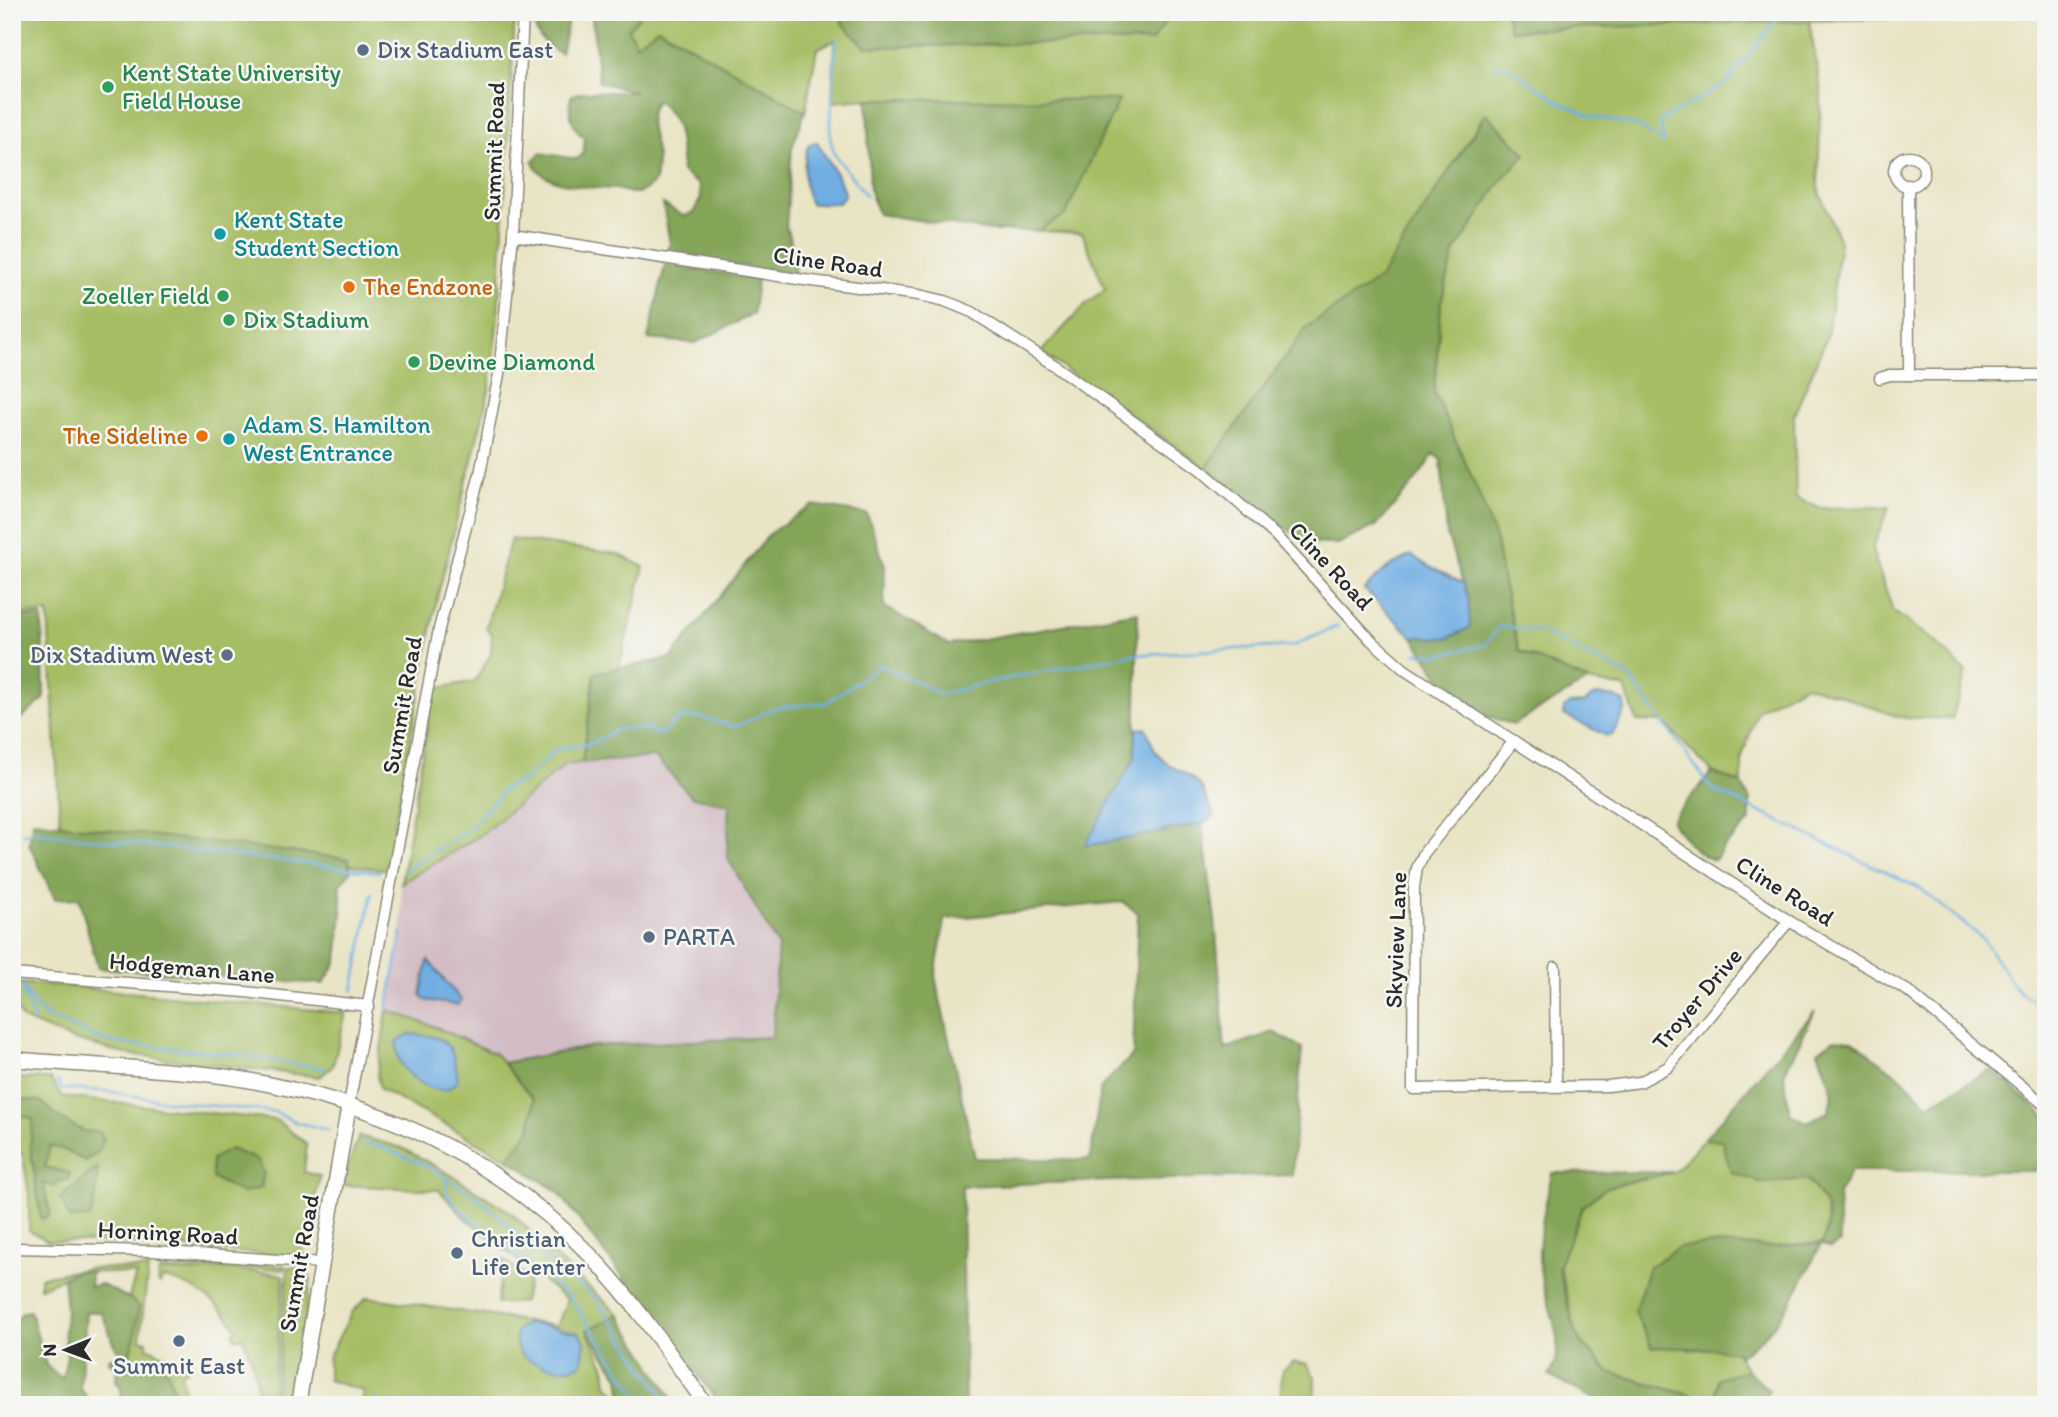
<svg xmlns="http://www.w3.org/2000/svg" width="2058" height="1417" font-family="Itim,sans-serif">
  <rect width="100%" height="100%" fill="#f6f6f2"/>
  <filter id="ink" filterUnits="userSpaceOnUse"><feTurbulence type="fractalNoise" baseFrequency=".0143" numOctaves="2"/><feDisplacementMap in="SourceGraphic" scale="14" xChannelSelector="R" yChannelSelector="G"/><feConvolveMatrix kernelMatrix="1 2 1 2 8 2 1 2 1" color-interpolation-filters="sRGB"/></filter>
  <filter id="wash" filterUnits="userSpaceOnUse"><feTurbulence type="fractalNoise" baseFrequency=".00686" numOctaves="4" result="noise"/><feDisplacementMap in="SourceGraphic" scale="28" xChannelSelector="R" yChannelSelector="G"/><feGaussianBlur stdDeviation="1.57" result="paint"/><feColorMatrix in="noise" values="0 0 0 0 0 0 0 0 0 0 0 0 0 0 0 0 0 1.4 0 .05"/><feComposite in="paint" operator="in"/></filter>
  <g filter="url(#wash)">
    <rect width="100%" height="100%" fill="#e9e4c5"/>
    <polygon fill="#d2bdc5" points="655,757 692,797 729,804 727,857 778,946 772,1037 594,1046 503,1063 496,1054 433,1026 387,1010 402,932 401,883 481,835 566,764"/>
    <g fill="#a5bd63" stroke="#687447" stroke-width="2">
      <polygon points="12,12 515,12 498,317 489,391 437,599 386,870 60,824 48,613 12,614"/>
      <polygon points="633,12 843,12 842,23 867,47 1151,41 1172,12 1506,12 1511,30 1809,20 1821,91 1818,188 1840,242 1827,337 1794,415 1796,498 1819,508 1889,507 1872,550 1893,611 1935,642 1966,672 1952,719 1898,717 1837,694 1804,685 1758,710 1742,757 1742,784 1712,772 1663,722 1637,721 1625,688 1588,681 1519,651 1503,583 1496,541 1477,489 1434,392 1441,303 1454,253 1503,178 1526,154 1485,114 1380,279 1307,327 1206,468 1041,352 1086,304 1105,289 1082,233 1038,231 1066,213 1118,100 867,99 832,102 835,40 817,49 805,112 659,28 636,44 628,29 639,17"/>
      <polygon points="511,539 618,554 644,567 619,668 595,673 582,763 566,764 481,835 401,883 433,689 475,681 491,654 492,634 486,628"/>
      <polygon points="12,983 54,985 346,1013 333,1066 320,1077 126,1054 71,1039 22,1019 16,1008 12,1007"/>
      <polygon points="387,1010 433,1026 496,1054 534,1100 530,1129 508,1159 380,1089 377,1075"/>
      <polygon points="12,1078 50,1079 63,1097 276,1120 307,1144 304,1172 320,1176 302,1257 128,1243 47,1241 29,1230 29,1194 23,1156 12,1143"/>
      <polygon points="359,1136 402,1148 448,1173 512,1213 559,1261 619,1314 587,1331 605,1367 607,1384 621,1398 623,1405 363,1405 363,1391 328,1380 328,1358 352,1312 367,1297 557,1326 567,1300 463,1216 439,1190 341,1185"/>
      <path d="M1704,1139L1722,1140L1762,1183L1807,1179C1826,1201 1834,1215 1822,1244L1772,1247L1712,1244L1689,1350L1717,1348L1736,1352L1747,1370L1718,1379L1715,1399H1703L1609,1372L1576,1335L1559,1263L1583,1206L1607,1187L1674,1172Z"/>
      <polygon points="171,1257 285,1266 284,1270 214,1265 199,1269 161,1265"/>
      <polygon points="503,1259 530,1278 523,1302 497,1304"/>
      <polygon points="288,1267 302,1268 311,1279 291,1405 275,1405"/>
      <polygon points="89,1268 148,1269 140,1339 147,1341 147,1347 168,1357 176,1366 184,1363 187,1370 181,1373 187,1405 178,1405 168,1372 158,1362 137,1361 129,1355 135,1336 139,1306 129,1298 136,1274 78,1271 40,1288 40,1277"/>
      <path d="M216,1268L280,1274L284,1277L272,1405H258C257,1381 254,1359 242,1337L235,1339L233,1332L237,1329C220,1303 194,1284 163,1278L160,1284L158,1283L159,1270L201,1272Z"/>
      <polygon points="1293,1362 1307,1364 1315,1377 1314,1405 1280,1405 1282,1371"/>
    </g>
    <g fill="#84a459" stroke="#586842" stroke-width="2" fill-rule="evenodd">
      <path d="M532,12H570L561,53C544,46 532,31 532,12Z"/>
      <path d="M589,12H633L639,17L628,29L636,44L658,28L805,112L792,148L786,227L790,236L795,274L667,256L670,244L663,204L684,216L693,213L701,198L699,185L682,172C680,145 682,117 656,101C643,117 655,139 657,158C657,166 656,174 655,182C650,186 644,193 637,193C630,194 623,190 616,189C593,188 540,187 533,161L540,153L577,159L583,154L585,138C572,130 566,108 572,95L583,92H636L599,82L592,18Z"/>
      <polygon points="843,12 1172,12 1152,41 866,47 842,23"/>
      <polygon points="1506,12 1971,12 1971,16 1510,30"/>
      <polygon points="867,99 1119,100 1066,214 1038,231 992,231 878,214 870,191"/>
      <polygon points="1486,114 1526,154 1503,178 1454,253 1441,303 1434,392 1477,489 1496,541 1503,583 1519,651 1588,681 1513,725 1459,706 1413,637 1449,638 1470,627 1468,598 1447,535 1441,460 1434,454 1414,483 1376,526 1338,544 1307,543 1267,515 1206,468 1307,327 1380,278"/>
      <polygon points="665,265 757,278 753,314 695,343 648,339"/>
      <path d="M813,505L867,514L885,566L884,606L949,645L1138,612L1135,758L1085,846L1202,824L1215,919L1225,1049L1273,1032L1302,1048L1292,1175L962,1186L965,1405H721L558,1192L508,1159L530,1129L534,1100L503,1063L594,1046L772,1037L778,946L727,857L729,804L692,797L655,757L582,763L595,673L671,658L770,533ZM1122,902L1138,913L1133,1055L1101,1087L1090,1160L975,1158L935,976L945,919Z"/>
      <polygon points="42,616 44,699 12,726 12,617"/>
      <path d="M1712,772L1742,784L1750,800V821L1724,847L1715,860C1696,856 1684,836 1671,822L1676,814Z"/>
      <polygon points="33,821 349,859 350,872 340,885 342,912 337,962 323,984 98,968 79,898 55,899 29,844"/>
      <path d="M1815,1011L1784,1074L1790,1114L1807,1122L1828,1112L1833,1093L1818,1051L1834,1039L1853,1041L1904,1080L1928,1105L1992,1069L2046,1117V1169L2030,1171H1851L1838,1194L1840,1242L1830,1248L1821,1244C1800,1286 1781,1330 1739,1356L1736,1352C1709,1347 1680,1349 1652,1347L1634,1312L1649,1267L1679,1247L1712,1244L1772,1247L1822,1243C1834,1215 1826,1201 1807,1179L1762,1183L1731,1172L1722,1140L1704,1139Z"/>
      <polygon points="12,1099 40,1101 64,1121 83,1131 100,1132 104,1140 99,1151 85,1161 62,1149 50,1146 45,1167 70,1173 69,1179 57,1182 55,1187 43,1183 50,1212 49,1217 41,1219 30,1145 33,1119 12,1113"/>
      <polygon points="230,1149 258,1160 264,1173 261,1188 243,1193 212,1178 212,1159"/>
      <polygon points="98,1167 96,1196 90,1218 70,1219 60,1198"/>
      <path d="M1674,1172L1607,1187L1583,1206L1558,1267L1576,1335L1608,1372L1703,1399H1715L1718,1379L1747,1370L1769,1390L1761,1405H1607L1549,1376C1572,1338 1540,1299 1539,1260C1538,1233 1547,1199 1552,1173Z"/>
      <polygon points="78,1271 91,1272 90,1287 100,1284 129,1298 139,1306 135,1336 129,1355 137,1361 157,1362 168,1372 178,1405 111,1405 122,1394 120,1386 116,1381 117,1367 110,1363 109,1358 123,1355 116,1348 101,1312 86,1312 80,1388 93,1405 12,1405 12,1317 18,1318 23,1312 30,1311 46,1365 62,1379 67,1357 64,1331 66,1310 63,1278"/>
      <polygon points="619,1314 673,1400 677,1405 623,1405 619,1377 587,1330"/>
    </g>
    <g fill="#70ade2" stroke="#4e6c86" stroke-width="2">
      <path d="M817,142C827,160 839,175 845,194L839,203L811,204C803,189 802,160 809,144Z"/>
      <polygon points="1411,555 1430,567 1463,583 1468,598 1470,627 1449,638 1413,637 1364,589 1388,567"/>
      <polygon points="1598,695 1616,697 1624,702 1625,711 1612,735 1607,736 1564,715 1564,708 1569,704 1585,703 1591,697"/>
      <polygon points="1146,728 1155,751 1170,766 1185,773 1200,785 1215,816 1202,824 1085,846 1135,758 1136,729"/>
      <polygon points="428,960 461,1000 458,1005 425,1000 421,994"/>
      <path d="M410,1034C448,1036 453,1043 458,1080C454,1084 450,1089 444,1090C428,1092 403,1073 399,1059C397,1054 397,1047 396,1042Z"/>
      <path d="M530,1323L579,1333L585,1341L582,1363C570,1374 530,1366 520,1353C515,1347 515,1340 516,1332L520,1327Z"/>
    </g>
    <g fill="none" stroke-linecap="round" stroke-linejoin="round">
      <g stroke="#70ade2" stroke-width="2.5">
        <polyline points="836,40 830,137 834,154 866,195"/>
        <polyline points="1494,66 1511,68 1556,100 1593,117 1638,126 1664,143 1660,121 1724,85 1783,12"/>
        <polyline points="12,217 21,209"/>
        <polyline points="1416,653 1436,655 1485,645 1500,626 1540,631 1629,676 1712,789 1921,889 1982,938 2019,992 2046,1006"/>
        <polyline points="23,834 35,832 379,872"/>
        <polyline points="404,871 471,828 505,788 527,779 556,749 593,743 618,729 647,729 661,735 679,718 701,717 735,727 774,708 826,703 881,665 941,694 1004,679 1130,655 1293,646 1338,626"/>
        <polyline points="12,959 14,963"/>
        <polyline points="22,987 45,1016 108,1042 233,1054 326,1069"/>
        <polyline points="23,990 35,1022"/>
        <polyline points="353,991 372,893"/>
        <polyline points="387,1010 402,932"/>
        <polyline points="57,1081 62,1089 105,1091 167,1101 275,1112 298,1123 329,1130"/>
        <polyline points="362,1143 379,1146 429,1167 480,1199 555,1267 597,1299 669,1405"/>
        <polyline points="446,1178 448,1197 464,1213 569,1296 644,1405"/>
        <polyline points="376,1405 378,1398"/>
      </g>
    </g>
  </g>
  <g filter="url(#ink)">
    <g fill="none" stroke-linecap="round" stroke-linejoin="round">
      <g stroke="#8a8878" stroke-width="13">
        <g id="minor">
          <circle cx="1909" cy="171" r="15"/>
          <polyline points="1908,185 1909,375"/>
          <polyline points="513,235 804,280 919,295 945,301 972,312 1054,365 1201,470 1275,535 1371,640 1405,670 1789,921 1908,991 2046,1106"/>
          <polyline points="1880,378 1890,375 2046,375"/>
          <polyline points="1514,741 1424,853 1417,868 1414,887 1413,1089 1608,1086 1640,1082 1668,1067 1789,921"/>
          <polyline points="1555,967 1556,1086"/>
          <polyline points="12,974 245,992 369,1006"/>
          <polyline points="349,1104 439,629 480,474 499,374 513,235 523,12"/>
          <polyline points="12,1248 153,1251 321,1263"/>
        </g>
      </g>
      <g stroke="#8a8878" stroke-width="17">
        <g id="major">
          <path d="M12,1059C84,1066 158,1067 229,1077C370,1099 489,1151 589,1254C633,1299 669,1353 706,1405"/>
          <polyline points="298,1405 349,1104"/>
        </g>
      </g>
      <use href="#minor" stroke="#fff" stroke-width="10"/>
      <use href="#major" stroke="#fff" stroke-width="14"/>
    </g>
  </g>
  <g fill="#5c6f8a" stroke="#f6f6f2" stroke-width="2.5">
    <circle cx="363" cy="50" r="7"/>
    <circle cx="227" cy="655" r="7"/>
    <circle cx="649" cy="937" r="7"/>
    <circle cx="457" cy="1253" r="7"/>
    <circle cx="179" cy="1341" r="7"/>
  </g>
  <g fill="#2e9e5b" stroke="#f6f6f2" stroke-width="2.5">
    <circle cx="108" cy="87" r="7"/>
    <circle cx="223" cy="296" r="7"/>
    <circle cx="229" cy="320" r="7"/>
    <circle cx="414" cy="362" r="7"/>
  </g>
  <g fill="#0f9aa8" stroke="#f6f6f2" stroke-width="2.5">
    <circle cx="220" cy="234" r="7"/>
    <circle cx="229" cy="439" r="7"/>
  </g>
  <g fill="#e8710a" stroke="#f6f6f2" stroke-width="2.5">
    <circle cx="349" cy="287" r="7"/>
    <circle cx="202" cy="436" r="7"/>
  </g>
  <g text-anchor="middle" stroke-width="5" stroke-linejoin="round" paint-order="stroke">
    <g font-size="24" fill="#4e5e75" stroke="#f6f6f2" text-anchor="start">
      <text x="377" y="58">Dix Stadium East</text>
      <text x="213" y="663" text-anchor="end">Dix Stadium West</text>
      <text x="663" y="945">PARTA</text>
      <text x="471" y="1247">Christian<tspan x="471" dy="28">Life Center</tspan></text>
      <text x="179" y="1374" text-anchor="middle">Summit East</text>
    </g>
    <g font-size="24" fill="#27864d" stroke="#f6f6f2" text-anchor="start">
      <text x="122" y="81">Kent State University<tspan x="122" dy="28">Field House</tspan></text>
      <text x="209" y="304" text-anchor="end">Zoeller Field</text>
      <text x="243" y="328">Dix Stadium</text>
      <text x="428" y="370">Devine Diamond</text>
    </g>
    <g font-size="24" fill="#2b2b2b" stroke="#f6f6f2">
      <text transform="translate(494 151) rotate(-88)" y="8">Summit Road</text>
      <text transform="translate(828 262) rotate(8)" y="8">Cline Road</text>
      <text transform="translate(1331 566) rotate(47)" y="8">Cline Road</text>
      <text transform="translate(402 705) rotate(-80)" y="8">Summit Road</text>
      <text transform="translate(1785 891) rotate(32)" y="8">Cline Road</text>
      <text transform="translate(1396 940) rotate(-88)" y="8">Skyview Lane</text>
      <text transform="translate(192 968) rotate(5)" y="8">Hodgeman Lane</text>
      <text transform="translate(1697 999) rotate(-50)" y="8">Troyer Drive</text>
      <text transform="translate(168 1233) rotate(3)" y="8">Horning Road</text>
      <text transform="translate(299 1263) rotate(-80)" y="8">Summit Road</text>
    </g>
    <g font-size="24" fill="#0d838f" stroke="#f6f6f2" text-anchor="start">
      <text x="234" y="228">Kent State<tspan x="234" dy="28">Student Section</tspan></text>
      <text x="243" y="433">Adam S. Hamilton<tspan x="243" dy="28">West Entrance</tspan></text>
    </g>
    <g font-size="24" fill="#c56008" stroke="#f6f6f2" text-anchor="start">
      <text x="363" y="295">The Endzone</text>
      <text x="188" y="444" text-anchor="end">The Sideline</text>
    </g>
  </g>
  <rect width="2058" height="1417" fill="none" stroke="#f6f6f2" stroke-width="42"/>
  <g transform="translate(66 1350) rotate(269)" stroke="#f6f6f2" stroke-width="5" paint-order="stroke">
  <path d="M0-5L12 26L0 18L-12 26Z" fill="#2b2b2b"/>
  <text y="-10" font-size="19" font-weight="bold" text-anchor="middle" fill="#2b2b2b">N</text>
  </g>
</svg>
